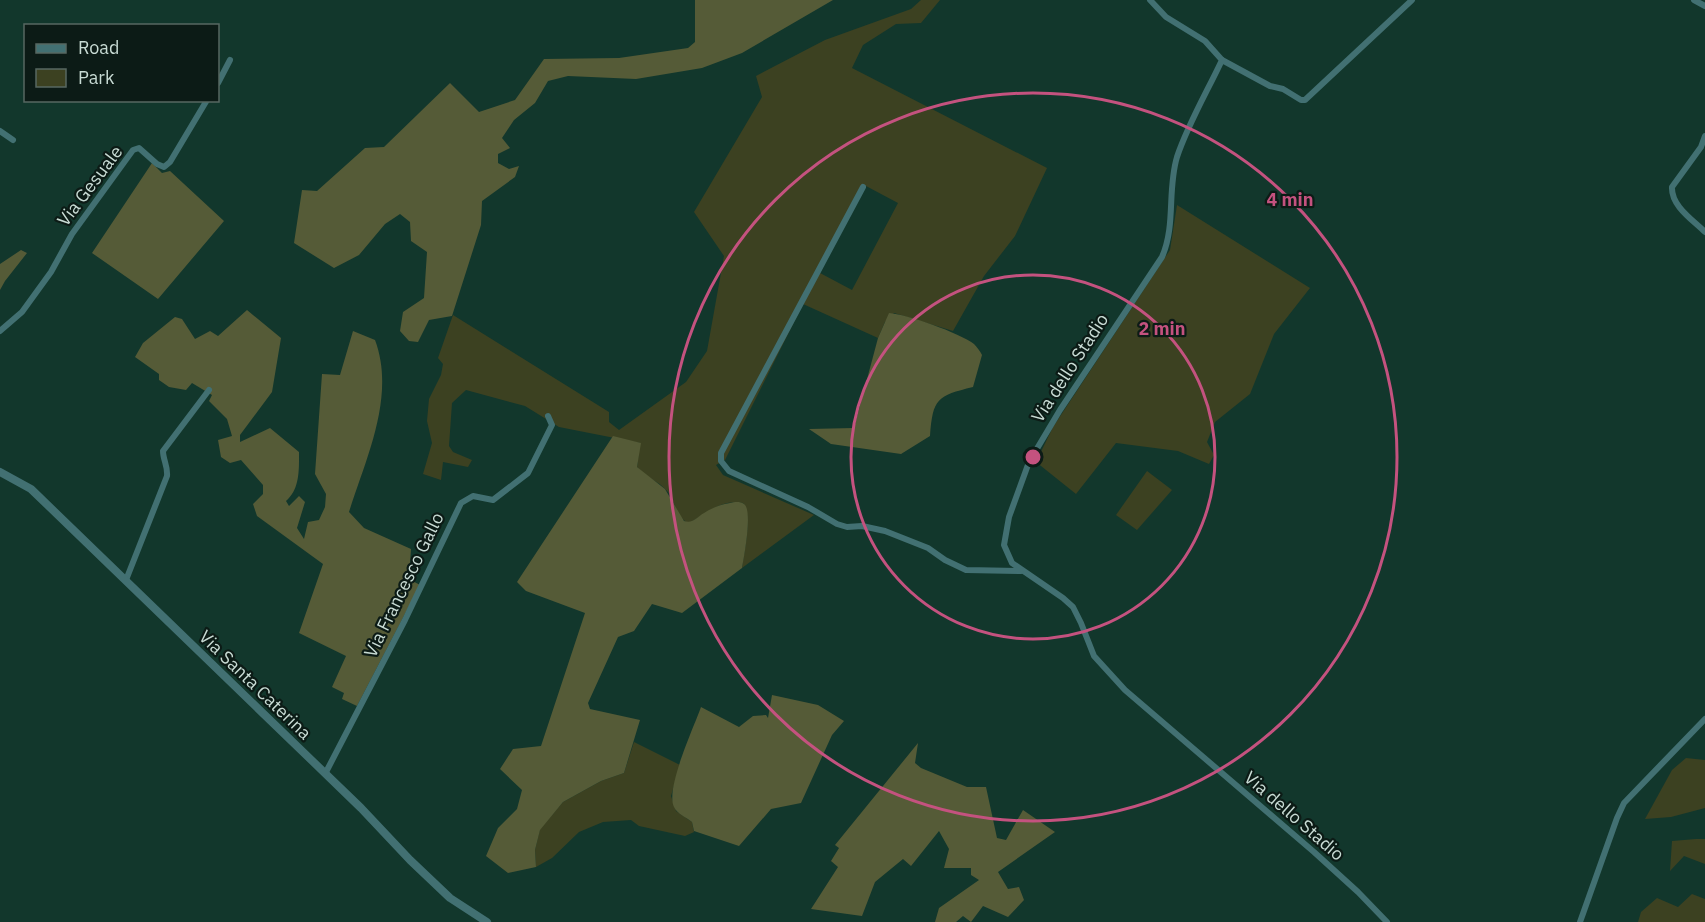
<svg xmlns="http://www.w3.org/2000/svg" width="1705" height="922" font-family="'IBM Plex Sans',sans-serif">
  <rect width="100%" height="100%" fill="#12372c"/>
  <g fill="#3c4121" fill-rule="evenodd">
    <path d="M921,0H940L921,23L896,24L863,45L852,68L1047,168L1015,236L984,276L953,331L894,313L885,322L878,338L803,304L725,460L716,465L723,475L814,515L742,568C744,552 753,515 743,503C723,499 707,512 691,522H686C676,515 675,502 668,492C659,481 645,477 637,467L640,443L559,427L525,406L466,390L452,403L449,446L453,452L472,460L468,467L443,462L441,480L423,474L432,443L427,421L429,399L441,375L443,364L438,358L453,315L609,412V422L619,430L686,382L707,351L724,256L694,212L762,97L756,76L825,40L911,9ZM866,186L898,203L852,290L820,273Z"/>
    <polygon points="1177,205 1310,288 1274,334 1250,394 1215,422 1207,442 1214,455 1209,464 1178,451 1116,443 1076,494 1036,462 1053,427 1170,250"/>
    <polygon points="1147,471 1172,490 1137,530 1116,515"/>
    <polygon points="634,742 680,765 671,796 676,811 692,822 694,832 685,836 639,826 631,820 603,822 579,832 552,858 536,867 535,850 540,829 563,802 601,781 624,773"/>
    <polygon points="1686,758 1705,760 1705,808 1671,817 1645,819 1672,770"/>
    <polygon points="1696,839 1705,839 1705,864 1684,856 1670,871 1672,841"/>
    <polygon points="1692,894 1705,899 1705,922 1638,922 1641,912 1657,898 1678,907"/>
  </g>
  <g fill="#555b37">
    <polygon points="695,0 833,0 742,53 702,68 636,79 568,76 548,81 535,103 514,120 502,138 510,148 498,154 498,163 509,169 519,166 515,177 482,201 481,225 452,316 429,320 418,342 409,341 400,331 403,312 424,298 427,252 411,241 410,222 400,214 385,224 359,255 334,268 294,243 302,190 317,191 365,148 384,147 450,83 479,112 515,100 544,59 619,58 688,48 695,42"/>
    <polygon points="152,163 162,173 170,171 224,221 158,299 92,253"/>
    <polygon points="21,250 27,253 5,281 0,290 0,264"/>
    <path d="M247,310L281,338L272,392L240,435V442L270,428L299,452C299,470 300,489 286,501L289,506L299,496L305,502L297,528L304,539L308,522L319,520L325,507L326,494L315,474L322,374L340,375L353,331L375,340C396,396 366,458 349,512L364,528L411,549L409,579L420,585L357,706L342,699L344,693L332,687L346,656L299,633L323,564L257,516L253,504L263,494V485L241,460L230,463L221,457L218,440L232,436L227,419L209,401L212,395L192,383L186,390L169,387L159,380V374L135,357L143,343L175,317L182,319L195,339L210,331L218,336Z"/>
    <path d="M889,313C906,314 960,333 974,344C977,347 980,351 982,355L973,387C937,396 933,398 930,436L901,454L831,444L809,429L854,428L878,338Z"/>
    <path d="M613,436L641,443L637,467L665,489L684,521C693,524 697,517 704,513C712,508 721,504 730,503C734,502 740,501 744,504C753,510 744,557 742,568L682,613L652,604L634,631L618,637L588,703L590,709L640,720L624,773L601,781L563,802L540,830L535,850L536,867L508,873L486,856L498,828L517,809L522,790L500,769L513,749L541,746L585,613L526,591L517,582Z"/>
    <path d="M772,695L818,705L844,721L832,735L801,803L771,809L739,846L694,831L692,822C686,817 677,814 674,807C665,789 694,727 701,707L739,727L753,716L766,715L768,718Z"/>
    <polygon points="918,743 915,763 921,768 967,787 986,787 997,838 1006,840 1023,810 1055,832 998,872 1008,889 1019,887 1024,900 1008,917 983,906 971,922 963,916 956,922 935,922 939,908 979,880 971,875 971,868 944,868 949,849 939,831 911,866 903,859 875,882 862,916 811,909 838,867 831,861 839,848 835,845"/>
  </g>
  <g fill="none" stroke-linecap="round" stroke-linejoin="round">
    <g stroke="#427072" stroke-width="6">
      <path d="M1150,0L1166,17L1205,41L1222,60C1207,92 1188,124 1177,157C1167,190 1176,225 1162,257L1060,410L1029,462L1009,517L1004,545L1012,563L1063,598L1073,607L1081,623L1094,656L1125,690L1314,852L1358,892L1387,922"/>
      <polyline points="1694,0 1705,6"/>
      <polyline points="1222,60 1270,86 1283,89 1301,100 1305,100 1412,0"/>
      <polyline points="218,83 230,60"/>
      <polyline points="0,131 13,140"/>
      <path d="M1705,136L1701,147L1672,187C1671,206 1693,220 1705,232"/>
      <polyline points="863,187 721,453 721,461 729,471 808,507 837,524 847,527 862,526 885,531 928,548 945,560 966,570 1021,571"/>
      <polyline points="0,331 22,312 51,272 72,234 133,150 139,148 157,164 164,167 170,162 207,100"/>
      <path d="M126,580L167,476C168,466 163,460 163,451L209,390"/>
      <polyline points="325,774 405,620 461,503 473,496 493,500 528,473 552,425 548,416"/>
      <polyline points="1580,922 1617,818 1624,803 1705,719"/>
    </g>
    <polyline stroke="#427072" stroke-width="8" points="0,472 31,489 361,808 410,860 450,898 487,922"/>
  </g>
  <g fill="none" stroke="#c4527f" stroke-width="3">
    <circle cx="1033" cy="457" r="182"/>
    <circle cx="1033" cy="457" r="364"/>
  </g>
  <g text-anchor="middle" stroke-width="4.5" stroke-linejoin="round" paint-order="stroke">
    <g font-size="18" fill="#c8dbd4" stroke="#0c1b16">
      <text transform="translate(90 186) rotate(-53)" y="6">Via Gesuale</text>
      <text transform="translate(1070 368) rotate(-57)" y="6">Via dello Stadio</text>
      <text transform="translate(404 585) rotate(-64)" y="6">Via Francesco Gallo</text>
      <text transform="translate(255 685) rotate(44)" y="6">Via Santa Caterina</text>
      <text transform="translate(1294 816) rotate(41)" y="6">Via dello Stadio</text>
    </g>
  </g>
  <circle cx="1033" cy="457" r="9" fill="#c4527f" stroke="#0c1b16" stroke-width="3"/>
  <g font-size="18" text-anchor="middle" font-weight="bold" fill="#c4527f" stroke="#0c1b16" stroke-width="4.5" stroke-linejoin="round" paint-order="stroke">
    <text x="1290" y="206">4 min</text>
    <text x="1162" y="335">2 min</text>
  </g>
  <rect x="24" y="24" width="195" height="78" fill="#0c1b16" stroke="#576862" stroke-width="1.5"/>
  <rect x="36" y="44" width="30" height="9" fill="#427072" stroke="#576862" stroke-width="1.5"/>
  <text x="78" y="54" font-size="18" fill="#c8dbd4">Road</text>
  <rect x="36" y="69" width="30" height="18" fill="#3c4121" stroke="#576862" stroke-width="1.5"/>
  <text x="78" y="84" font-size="18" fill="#c8dbd4">Park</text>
</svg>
